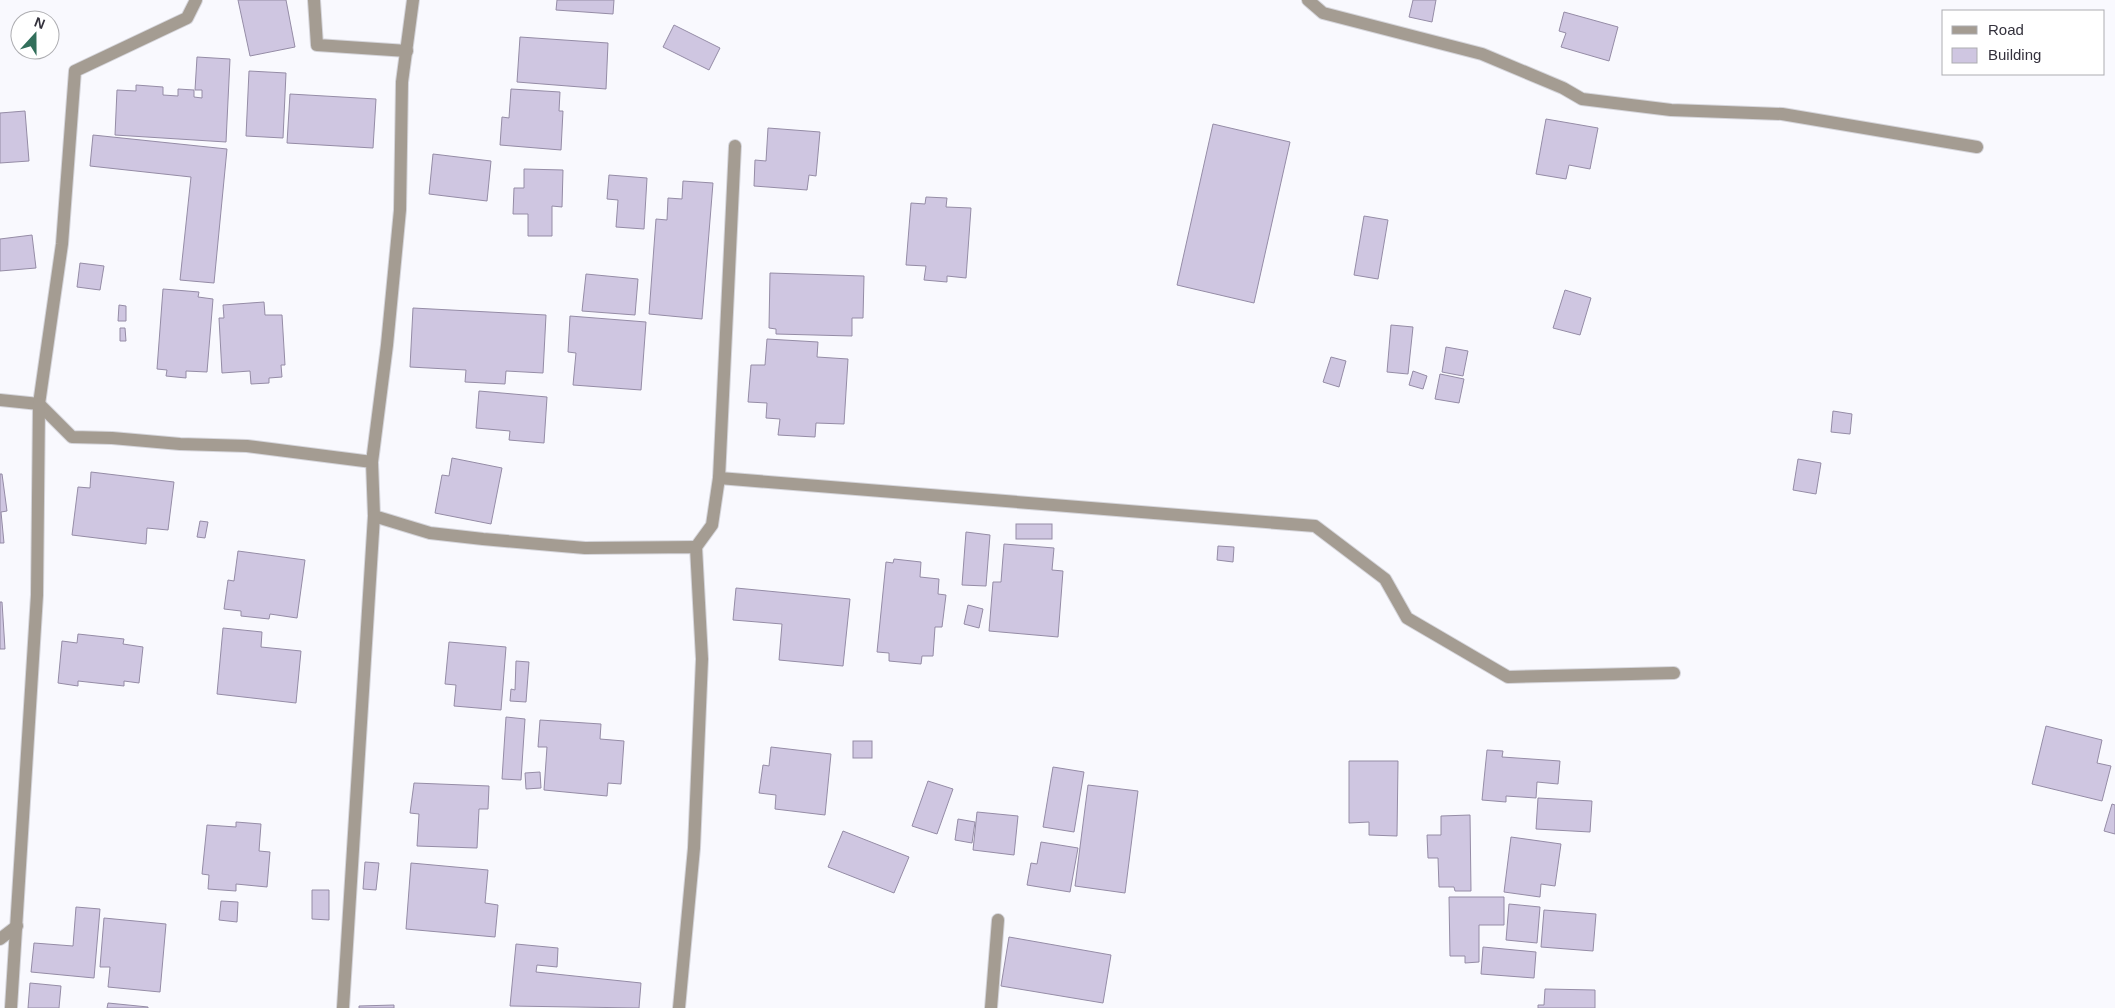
<svg xmlns="http://www.w3.org/2000/svg" width="2115" height="1008" font-family="Helvetica,sans-serif">
  <rect width="100%" height="100%" fill="#f9f9fe"/>
  <g fill="#cfc6e1" stroke="#958ca6">
    <polygon points="238,0 286,0 295,47 250,56"/>
    <polygon points="557,0 614,0 613,14 556,10"/>
    <polygon points="1413,0 1436,0 1432,22 1409,17"/>
    <polygon points="1564,12 1618,27 1609,61 1561,47 1566,33 1559,31"/>
    <polygon points="674,25 720,48 709,70 663,47"/>
    <polygon points="520,37 608,43 606,89 517,82"/>
    <polygon points="197,57 230,59 226,142 115,135 117,90 136,91 136,85 163,87 163,95 178,96 178,89 194,90 194,97 202,98 202,90 195,90"/>
    <polygon points="249,71 286,73 283,138 246,136"/>
    <polygon points="511,89 560,92 559,111 563,111 561,150 500,145 502,117 509,118"/>
    <polygon points="290,94 376,99 373,148 287,143"/>
    <polygon points="25,111 29,161 0,163 0,113"/>
    <polygon points="1546,119 1598,128 1590,169 1569,165 1566,179 1536,174"/>
    <polygon points="1213,124 1290,142 1254,303 1177,285"/>
    <polygon points="768,128 820,132 816,176 809,175 807,190 754,186 755,160 766,161"/>
    <polygon points="93,135 227,149 214,283 180,280 191,177 90,166"/>
    <polygon points="433,154 491,161 487,201 429,194"/>
    <polygon points="524,169 563,170 562,207 552,206 552,236 528,236 528,214 513,214 514,188 524,188"/>
    <polygon points="609,175 647,178 644,229 616,227 618,200 607,199"/>
    <polygon points="683,181 713,183 702,319 649,314 656,219 667,220 668,198 682,199"/>
    <polygon points="926,197 947,198 946,207 971,208 966,278 947,276 947,282 924,280 926,266 906,265 911,203 925,204"/>
    <polygon points="1364,216 1388,220 1378,279 1354,275"/>
    <polygon points="32,235 36,268 0,271 0,239"/>
    <polygon points="80,263 104,266 100,290 77,287"/>
    <polygon points="770,273 864,276 863,318 852,318 852,336 776,334 776,329 769,328"/>
    <polygon points="586,274 638,279 635,315 582,311"/>
    <polygon points="163,289 199,292 198,297 213,299 207,372 186,371 186,378 166,376 167,370 157,369"/>
    <polygon points="1565,290 1591,298 1580,335 1553,328"/>
    <polygon points="264,302 265,315 282,315 285,365 281,365 282,377 269,378 269,383 251,384 250,371 222,373 219,318 224,318 223,305"/>
    <polygon points="119,305 126,306 126,321 118,321"/>
    <polygon points="413,308 546,315 543,373 506,371 505,384 465,382 466,370 410,367"/>
    <polygon points="570,316 646,322 641,390 573,385 576,353 568,352"/>
    <polygon points="1391,325 1413,327 1408,374 1387,372"/>
    <polygon points="120,328 125,328 126,341 120,341"/>
    <polygon points="767,339 818,342 817,357 848,359 844,424 816,423 815,437 778,435 780,419 766,418 767,403 748,402 751,365 765,365"/>
    <polygon points="1446,347 1468,351 1463,376 1442,372"/>
    <polygon points="1331,357 1346,361 1339,387 1323,382"/>
    <polygon points="1413,371 1427,376 1423,389 1409,385"/>
    <polygon points="1440,374 1464,379 1459,403 1435,399"/>
    <polygon points="479,391 547,397 544,443 509,440 510,431 476,428"/>
    <polygon points="1833,411 1852,414 1850,434 1831,432"/>
    <polygon points="452,458 502,468 491,524 435,513 442,475 449,476"/>
    <polygon points="1798,459 1821,463 1816,494 1793,490"/>
    <polygon points="91,472 174,482 168,530 147,528 146,544 72,535 78,487 90,488"/>
    <polygon points="0,474 2,474 7,511 1,512 4,543 0,543"/>
    <polygon points="200,521 208,522 205,538 197,537"/>
    <rect x="1016" y="524" width="36" height="15"/>
    <polygon points="966,532 990,535 986,586 962,585"/>
    <polygon points="1004,544 1054,548 1052,570 1063,571 1058,637 989,631 993,582 1001,582"/>
    <polygon points="1218,546 1234,547 1233,562 1217,560"/>
    <polygon points="238,551 305,560 297,618 270,614 269,619 241,616 241,611 224,609 228,580 234,581"/>
    <polygon points="894,559 921,562 920,577 939,579 938,594 946,595 942,627 935,627 933,656 922,656 921,664 889,661 889,653 877,652 886,562 893,563"/>
    <polygon points="736,588 850,599 843,666 779,660 782,624 733,620"/>
    <polygon points="0,602 2,602 5,649 0,649"/>
    <polygon points="968,605 983,609 979,628 964,624"/>
    <polygon points="223,628 262,632 261,647 301,651 296,703 217,694"/>
    <polygon points="78,634 124,639 123,644 143,647 139,683 124,681 124,686 78,681 78,686 58,683 62,641 77,643"/>
    <polygon points="449,642 506,647 501,710 454,706 456,685 445,684"/>
    <polygon points="516,661 529,662 526,702 510,701 511,689 515,690"/>
    <polygon points="506,717 525,719 521,780 502,779"/>
    <polygon points="540,720 601,724 600,739 624,741 621,784 608,783 607,796 544,790 547,747 538,747"/>
    <polygon points="2046,726 2102,740 2097,763 2111,766 2102,801 2032,784"/>
    <rect x="853" y="741" width="19" height="17"/>
    <polygon points="771,747 831,754 825,815 775,809 776,795 759,793 763,765 769,766"/>
    <polygon points="1487,750 1503,751 1502,757 1560,761 1558,784 1537,782 1536,798 1506,796 1506,802 1482,800"/>
    <polygon points="1349,761 1398,761 1397,836 1369,835 1369,822 1349,823"/>
    <polygon points="1053,767 1084,772 1074,832 1043,827"/>
    <polygon points="540,772 541,788 526,789 525,773"/>
    <polygon points="928,781 953,789 937,834 912,826"/>
    <polygon points="414,783 489,786 488,809 479,809 477,848 417,846 419,814 410,813"/>
    <polygon points="1088,785 1138,791 1125,893 1075,886"/>
    <polygon points="1538,798 1592,801 1590,832 1536,829"/>
    <polygon points="2112,804 2115,805 2115,834 2104,831"/>
    <polygon points="977,812 1018,816 1014,855 973,850"/>
    <polygon points="1470,815 1471,891 1455,891 1454,887 1439,887 1438,858 1428,858 1427,835 1441,835 1441,816"/>
    <polygon points="958,819 975,822 972,843 955,840"/>
    <polygon points="236,822 261,824 259,851 270,852 267,887 236,884 236,891 208,889 209,875 202,874 207,825 236,827"/>
    <polygon points="843,831 909,857 894,893 828,867"/>
    <polygon points="1511,837 1561,844 1555,886 1541,884 1540,897 1504,892"/>
    <polygon points="1041,842 1078,848 1070,892 1027,885 1031,863 1037,864"/>
    <polygon points="365,862 379,863 376,890 363,889"/>
    <polygon points="411,863 488,870 485,903 498,905 495,937 406,929"/>
    <polygon points="312,890 329,890 329,920 312,919"/>
    <polygon points="1449,897 1504,897 1504,925 1479,925 1479,962 1465,963 1465,956 1450,956"/>
    <polygon points="221,901 238,902 237,922 219,920"/>
    <polygon points="1509,904 1540,907 1537,943 1506,940"/>
    <polygon points="76,907 100,909 94,978 31,972 34,943 73,946"/>
    <polygon points="1544,910 1596,914 1593,951 1541,947"/>
    <polygon points="104,918 166,924 160,992 108,987 110,967 100,967"/>
    <polygon points="1009,937 1111,955 1103,1003 1001,986"/>
    <polygon points="516,944 558,948 557,967 537,965 536,972 641,983 639,1008 510,1006"/>
    <polygon points="1483,947 1536,952 1534,978 1481,974"/>
    <polygon points="30,983 61,986 59,1008 28,1008"/>
    <polygon points="1545,989 1595,990 1595,1008 1538,1008 1538,1005 1544,1005"/>
    <polygon points="108,1003 148,1007 148,1008 107,1008"/>
    <polygon points="394,1005 394,1008 359,1008 359,1006"/>
  </g>
  <g fill="none" stroke-linecap="round" stroke-linejoin="round">
    <g stroke="#d5d5db" stroke-width="14">
      <g id="minor">
        <polyline points="314,0 317,45 407,51"/>
        <polyline points="1308,0 1323,13 1482,54 1563,88 1582,99 1671,110 1782,114 1977,147"/>
        <polyline points="0,400 39,404 62,244 75,71 187,18 196,0"/>
        <polyline points="39,404 72,437 112,438 180,444 247,446 372,462 374,516 430,533 483,539 585,548 696,547 702,659 694,848 679,1008"/>
        <polyline points="372,462 387,345 400,210 402,82 413,0"/>
        <polyline points="719,478 1315,526 1385,579 1407,618 1508,677 1674,673"/>
        <polyline points="696,547 712,525 719,478 735,146"/>
        <polyline points="0,939 17,926"/>
        <polyline points="11,1008 37,595 39,404"/>
        <polyline points="343,1008 374,516"/>
        <polyline points="991,1008 998,920"/>
      </g>
    </g>
    <use href="#minor" stroke="#a49c92" stroke-width="12"/>
  </g>
  <rect x="1942" y="10" width="162" height="65" fill="#ffffff" stroke="#adadb1"/>
  <rect x="1952" y="26" width="25" height="8" fill="#a49c92" stroke="#adadb1"/>
  <text x="1988" y="35" font-size="15" fill="#33313c">Road</text>
  <rect x="1952" y="48" width="25" height="15" fill="#cfc6e1" stroke="#adadb1"/>
  <text x="1988" y="60" font-size="15" fill="#33313c">Building</text>
  <g transform="translate(35 35) rotate(21)"><circle r="24" fill="#ffffff" stroke="#adadb1"/>
  <path d="M0-4L9 19L0 12L-9 19Z" fill="#326f5b"/>
  <text y="-8" font-size="14" font-weight="bold" text-anchor="middle" fill="#33313c">N</text>
  </g>
</svg>
